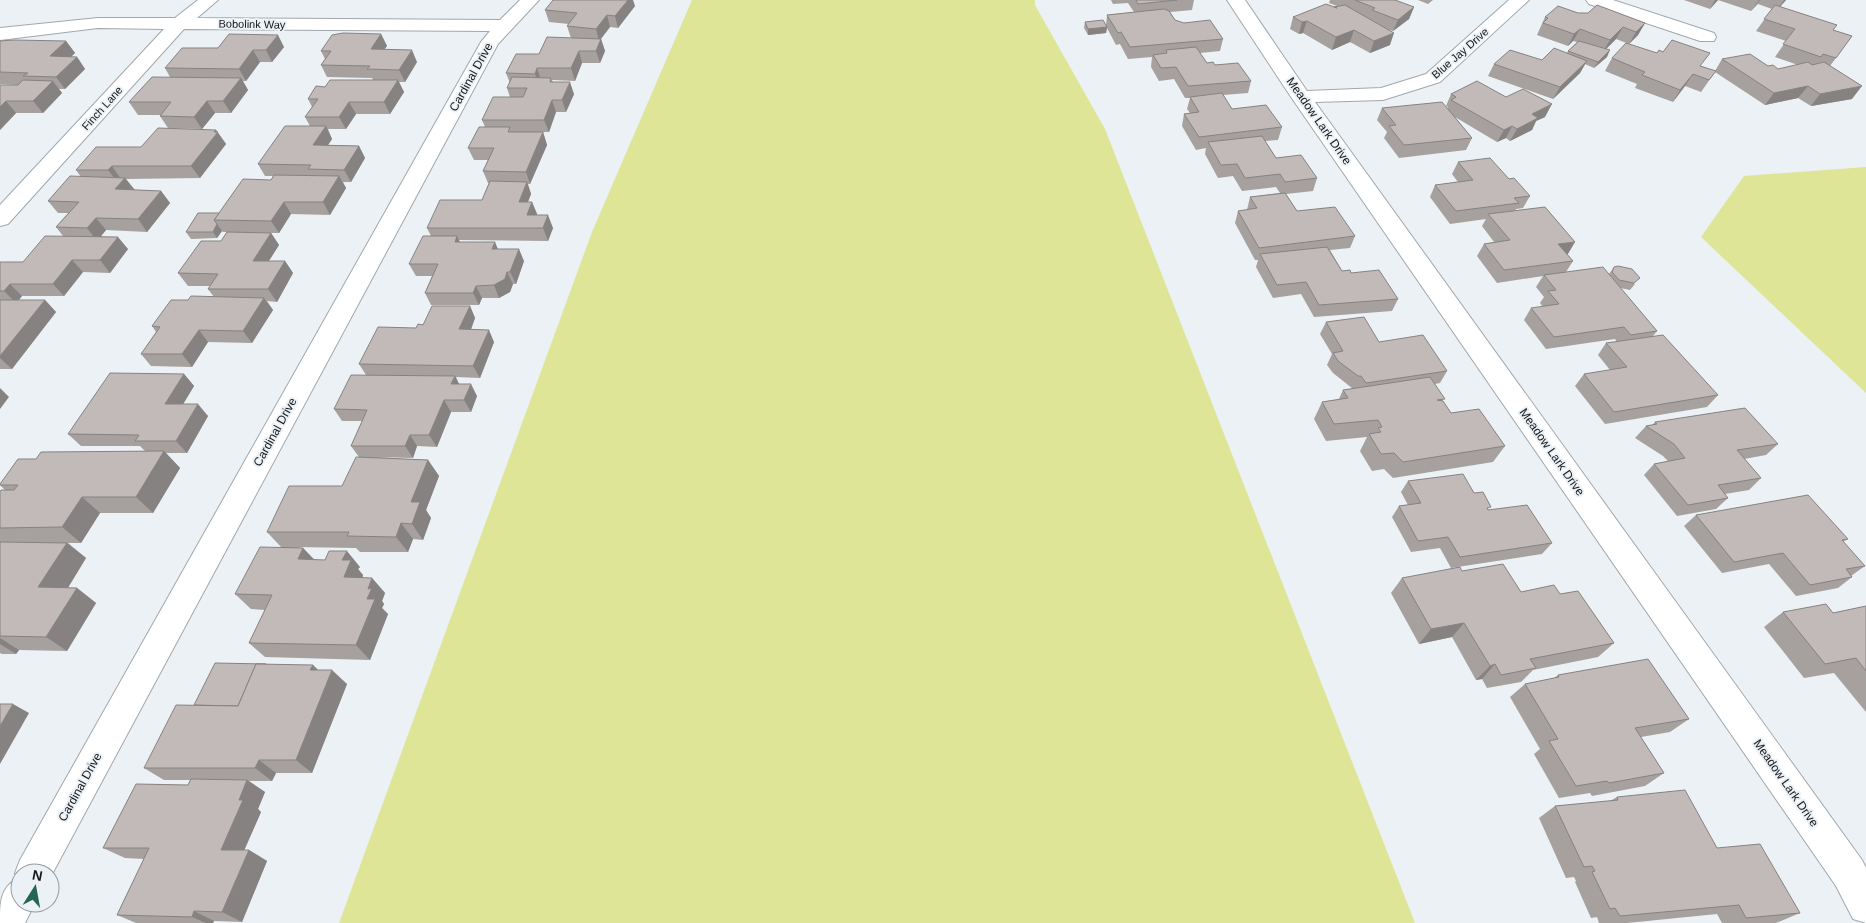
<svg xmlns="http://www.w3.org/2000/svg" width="1866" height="923" font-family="Arial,sans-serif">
  <rect width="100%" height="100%" fill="#ebf1f5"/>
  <g fill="#dee597">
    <polygon points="692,0 1035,0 1035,5 1105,129 1415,923 339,923 592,232"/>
    <polygon points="1866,167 1866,393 1701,237 1744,176"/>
  </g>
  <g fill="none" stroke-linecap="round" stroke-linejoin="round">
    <g stroke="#a2a7ab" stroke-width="2">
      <g id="minor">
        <path d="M198,0H218L197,18L500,20L520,0H539L498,44L50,878V873H20V903H35L25,923H0C0,903 0,888 17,879L15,873L20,860L481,42L490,31L184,29L8,224L0,226V205L164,29L98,28L0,40V28L98,18H175Z"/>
        <polygon points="1227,0 1245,0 1307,91 1381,88 1426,74 1509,0 1529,0 1440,82 1383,100 1315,102 1862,860 1866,868 1866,923 1853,919 1836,886 1291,97"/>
        <polygon points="1586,0 1613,0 1714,33 1716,37 1714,41 1700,41 1589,4"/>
      </g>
    </g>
    <use href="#minor" fill="#fff" fill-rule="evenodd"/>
  </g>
  <g fill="#a6a09f">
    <polygon points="1111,0 1194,0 1192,10 1170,12 1175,20 1223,39 1220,51 1200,53 1207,63 1215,65 1251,81 1248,93 1223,95 1232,109 1282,127 1278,140 1265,141 1276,158 1317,178 1313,191 1286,194 1297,211 1355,236 1350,248 1330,250 1342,271 1351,273 1398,299 1392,311 1314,317 1301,294 1273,298 1256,267 1258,260 1255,260 1235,223 1238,211 1247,210 1250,197 1280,193 1276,187 1242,191 1233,176 1218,178 1205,154 1206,148 1196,150 1182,126 1184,114 1190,113 1187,109 1190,98 1185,98 1174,79 1159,81 1151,67 1152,57 1128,59 1120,44 1116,45 1107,28 1106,33 1088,35 1084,28 1085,22 1106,25 1107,15 1134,12 1128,3 1113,4"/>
    <polygon points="1330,0 1395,0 1414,7 1409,19 1393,31 1390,30 1390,45 1370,53 1350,42 1332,50 1303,33 1299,34 1290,29 1293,17 1337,6 1329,3"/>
    <polygon points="1418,0 1433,0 1428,4"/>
    <polygon points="1684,0 1786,0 1780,7 1833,30 1852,36 1830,66 1852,99 1811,106 1798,98 1765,105 1715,72 1701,92 1685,86 1673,102 1635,88 1637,84 1605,71 1612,58 1701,66 1715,71 1722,59 1768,66 1778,69 1798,65 1775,57 1786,41 1756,31 1772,9 1758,4 1751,11 1718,0 1710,9"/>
    <polygon points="635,6 618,28 610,27 601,39 605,51 600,63 582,63 575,81 552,80 553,82 574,94 566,112 556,112 549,132 512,132 543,132 547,145 530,184 528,184 531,194 528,202 532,202 537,214 537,215 553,228 548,241 459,240 460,242 498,249 524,261 516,284 513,284 510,292 499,298 482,298 479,305 431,305 425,293 432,276 416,276 409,264 431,236 427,228 482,200 489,183 488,183 483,171 488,160 474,160 468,148 485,127 482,120 510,97 507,88 510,83 506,73 539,54 571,38 567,26 569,24 549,22 545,10"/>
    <polygon points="1578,13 1645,23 1638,35 1629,44 1616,39 1606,49 1607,57 1594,68 1585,64 1580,73 1553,99 1488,76 1494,64 1542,60 1567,53 1568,51 1577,42 1573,41 1568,46 1537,35 1545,17"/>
    <polygon points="381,34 387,46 384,49 417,62 405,82 399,82 404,92 390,114 356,114 346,129 328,129 332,139 328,145 359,146 365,158 351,182 343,182 346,188 330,215 291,214 279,233 271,233 279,245 269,261 285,261 293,273 277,302 267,301 273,310 252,343 208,342 192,367 151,366 141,354 156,332 152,326 188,300 214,297 208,289 210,286 188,286 178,273 221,241 227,232 223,232 222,231 217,238 191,239 186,232 219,213 271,180 273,176 265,176 258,164 310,126 305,117 312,107 308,99 325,87 373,80 372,78 327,77 321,65 325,59 321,51"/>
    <polygon points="0,41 66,41 75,53 71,57 77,57 85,69 65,89 59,89 62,93 43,113 16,113 0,130 0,85 18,85 0,84"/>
    <polygon points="284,47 272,62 260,62 246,81 243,81 248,90 231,113 215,113 202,129 168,128 160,116 161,115 138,115 129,102 170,77 165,68 218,48"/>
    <polygon points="1451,94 1506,97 1545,117 1536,121 1532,130 1510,141 1506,138 1497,142 1455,117 1472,138 1466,150 1399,158 1384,138 1387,132 1377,120 1382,108 1447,109 1448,107 1446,106"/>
    <polygon points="216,130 226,144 200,178 126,179 134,190 161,191 170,203 147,232 106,230 101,236 128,249 110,273 83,272 64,296 22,296 19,300 45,300 56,312 12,369 0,369 0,262 23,262 63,236 56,227 68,213 58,213 48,201 81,177 76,170 141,147"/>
    <polygon points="1458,162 1509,179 1530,196 1523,208 1516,209 1515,211 1568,254 1567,254 1573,261 1566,272 1609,274 1614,267 1635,284 1630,290 1620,288 1657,331 1653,336 1718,395 1707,407 1605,424 1575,386 1584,374 1610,370 1598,355 1606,343 1617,342 1615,339 1546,349 1524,320 1531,308 1543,307 1540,303 1544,297 1536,287 1543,276 1497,283 1477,256 1484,244 1494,242 1482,226 1486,219 1450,224 1430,197 1435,185 1458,182 1452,174"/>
    <polygon points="470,306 475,318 471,330 494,342 480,378 456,377 459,384 477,396 471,412 451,412 437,447 417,446 413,458 374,457 428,460 439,476 426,510 431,518 423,540 413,539 408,552 360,552 356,548 296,547 303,548 314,559 360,567 358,569 363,575 363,578 372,578 385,593 382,601 384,604 382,608 388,614 370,660 265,657 249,643 265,610 251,609 235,594 281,547 267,532 342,486 359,457 351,446 362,421 342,421 334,409 366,375 359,364 416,328"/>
    <polygon points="1326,322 1379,342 1447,371 1440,383 1435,384 1443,401 1451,413 1505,446 1493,462 1393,478 1384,469 1372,471 1360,451 1367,437 1326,441 1314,419 1322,402 1339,399 1343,390 1356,388 1352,388 1333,373 1327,365 1332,354 1320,334"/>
    <polygon points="184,374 194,386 183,404 208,416 187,453 166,453 180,468 153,513 100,513 81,543 68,543 86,558 68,588 77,588 96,603 67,651 19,650 16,654 2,654 0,653 0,492 5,490 0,485 0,484 36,459 145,451 140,446 81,446 68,434"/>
    <polygon points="1655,422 1778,444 1766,455 1744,459 1761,478 1749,490 1725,494 1728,498 1716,509 1677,516 1644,475 1654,464 1668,461 1663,456 1635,438 1646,426 1652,425"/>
    <polygon points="1408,481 1474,493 1489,510 1552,543 1542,554 1451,568 1440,548 1411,552 1392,517 1399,506 1408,505 1401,492"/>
    <polygon points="1696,515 1848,539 1843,542 1865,566 1851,576 1852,577 1838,588 1796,596 1769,564 1722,573 1684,526"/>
    <polygon points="1462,571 1521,592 1560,594 1614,643 1598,657 1533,670 1521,682 1487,688 1482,679 1476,680 1452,637 1419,644 1391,593 1402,578"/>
    <polygon points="1866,606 1866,712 1834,673 1804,678 1764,627 1783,612 1833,613"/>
    <polygon points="313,665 318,670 347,684 312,773 276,773 272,781 249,781 265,792 258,809 261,812 244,850 249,850 267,861 242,922 214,921 213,923 136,923 117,915 144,859 125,858 103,848 188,785 190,780 164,780 144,768 194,705"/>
    <polygon points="1558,675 1689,719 1670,732 1641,737 1664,773 1645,786 1592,796 1590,793 1559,798 1534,754 1540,749 1510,697 1525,684 1554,678"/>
    <polygon points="1617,797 1717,848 1800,913 1776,923 1722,923 1717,914 1627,923 1599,923 1597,917 1591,918 1575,882 1576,881 1574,877 1566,878 1539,818 1555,806 1610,801"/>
  </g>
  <g fill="#878282">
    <polygon points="628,0 633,0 635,6 618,28 615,16"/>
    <polygon points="1715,0 1718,0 1710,9"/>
    <polygon points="1759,0 1760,0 1751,11"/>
    <polygon points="1784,0 1786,0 1777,10"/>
    <polygon points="1414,7 1409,19 1393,31 1398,20"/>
    <polygon points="607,15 610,27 599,41 596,29"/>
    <polygon points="1307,21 1303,33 1299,34 1302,22"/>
    <polygon points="1645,23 1638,35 1629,44 1636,32"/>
    <polygon points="1107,27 1106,33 1088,35 1088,29"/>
    <polygon points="1623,27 1616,39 1603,52 1610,40"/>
    <polygon points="1580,29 1573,41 1568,46 1574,34"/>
    <polygon points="1354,30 1350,42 1332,50 1336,37"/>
    <polygon points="1394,33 1390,45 1370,53 1374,41"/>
    <polygon points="381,34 387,46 376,61 371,49"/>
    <polygon points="278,35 284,47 272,62 266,50"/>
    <polygon points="601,39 605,51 600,63 596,51"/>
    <polygon points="66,41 75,53 59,68 50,56"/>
    <polygon points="253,50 260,62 246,81 239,69"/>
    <polygon points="412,50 417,62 405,82 399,70"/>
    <polygon points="1610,50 1607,57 1594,68 1598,62"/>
    <polygon points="579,51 582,63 575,81 571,68"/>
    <polygon points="77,57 85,69 65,89 56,77"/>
    <polygon points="1587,61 1580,73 1553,99 1560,87"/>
    <polygon points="537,68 541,80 539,86 535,74"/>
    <polygon points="1693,74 1685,86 1673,102 1680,90"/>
    <polygon points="241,78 248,90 231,113 223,101"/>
    <polygon points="398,80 404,92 390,114 384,102"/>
    <polygon points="53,81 62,93 43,113 33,101"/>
    <polygon points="570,82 574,94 566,112 562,100"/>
    <polygon points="1808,86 1798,98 1765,105 1774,93"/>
    <polygon points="1862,86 1852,99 1811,106 1820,94"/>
    <polygon points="552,100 556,112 549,132 544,120"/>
    <polygon points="6,101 16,113 0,130 0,107"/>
    <polygon points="207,101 215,113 202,129 194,117"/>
    <polygon points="349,102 356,114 346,129 339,117"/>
    <polygon points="1552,104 1545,117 1536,121 1532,130 1510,141 1517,129 1532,114"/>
    <polygon points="326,126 332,139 320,157 313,145"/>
    <polygon points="1512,126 1506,138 1497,142 1504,130"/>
    <polygon points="216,130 226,144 200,178 191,166"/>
    <polygon points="543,132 547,145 530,184 526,172"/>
    <polygon points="359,146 365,158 351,182 344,170"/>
    <polygon points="112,166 121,179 118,183 108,170"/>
    <polygon points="339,176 346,188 330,215 323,202"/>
    <polygon points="125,178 135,190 115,189"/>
    <polygon points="527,182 531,194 523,214 519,202"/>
    <polygon points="161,191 170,203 147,232 138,219"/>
    <polygon points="284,202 291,214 279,233 271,221"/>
    <polygon points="532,202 537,214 532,228 527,215"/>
    <polygon points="548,215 553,228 548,241 543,228"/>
    <polygon points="96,218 106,230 97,241 87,228"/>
    <polygon points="217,224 222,231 217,238 213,232"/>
    <polygon points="271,233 279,245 261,273 253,261"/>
    <polygon points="457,236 463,249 455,242"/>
    <polygon points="118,237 128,249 110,273 100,260"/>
    <polygon points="495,242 500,254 492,249"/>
    <polygon points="1575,242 1568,254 1550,256 1558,244"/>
    <polygon points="519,249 524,261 516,284 510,272"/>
    <polygon points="72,260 83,272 64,296 53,284"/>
    <polygon points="285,261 293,273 277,302 268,289"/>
    <polygon points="507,272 513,284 510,292 499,298 494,285"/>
    <polygon points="10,284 22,296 16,303 4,291"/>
    <polygon points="476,286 482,298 479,305 473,293"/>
    <polygon points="264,298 273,310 252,343 243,331"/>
    <polygon points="45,300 56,312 12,369 0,358 0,356"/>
    <polygon points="470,306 475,318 466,342 459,329"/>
    <polygon points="199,330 208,342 192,367 182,354"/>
    <polygon points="489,330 494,342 480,378 473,366"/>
    <polygon points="184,374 194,386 176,416 165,404"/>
    <polygon points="455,376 461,388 451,384"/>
    <polygon points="471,384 477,396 471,412 464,400"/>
    <polygon points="0,388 9,397 0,409"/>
    <polygon points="444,400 451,412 437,447 429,435"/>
    <polygon points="198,404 208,416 187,453 176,441"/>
    <polygon points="410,435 417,446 413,458 405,446"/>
    <polygon points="164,451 180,468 153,513 136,497"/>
    <polygon points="428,460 439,476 426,510 431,518 423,540 412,524 411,502"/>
    <polygon points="82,497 100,513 81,543 62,527"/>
    <polygon points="401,523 413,539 408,552 396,537"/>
    <polygon points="67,543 86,558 59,602 38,587"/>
    <polygon points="303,548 317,563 298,559"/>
    <polygon points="347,551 360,567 358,569 363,575 357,592 344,577 342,560"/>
    <polygon points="372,578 385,593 382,601 384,604 382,608 388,614 370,660 356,645 367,599 368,589"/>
    <polygon points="77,588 96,603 67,651 46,637"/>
    <polygon points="1464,623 1452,637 1419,644 1431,629"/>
    <polygon points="0,638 19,650 16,654 0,644"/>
    <polygon points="1495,664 1482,679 1476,680 1490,666"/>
    <polygon points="313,665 327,679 310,670"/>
    <polygon points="332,670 347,684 312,773 296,760"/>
    <polygon points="13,704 29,713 0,764 0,726"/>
    <polygon points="259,760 276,773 272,781 255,768"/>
    <polygon points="247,780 265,792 258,809 261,812 240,860 221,850 239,800"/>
    <polygon points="249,850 267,861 242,922 222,912"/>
    <polygon points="194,911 214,921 213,923 206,923 192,917"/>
  </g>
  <g fill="#c1bab9" stroke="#878282">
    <polygon points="553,0 628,0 615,16 607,15 596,29 567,26 577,13 545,10"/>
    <polygon points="1136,0 1177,0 1138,4"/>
    <polygon points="1355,0 1395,0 1414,7 1398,20 1372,10 1375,8"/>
    <polygon points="1326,4 1337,8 1334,7 1345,5 1394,33 1374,41 1354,30 1336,37 1307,21 1302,22 1293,17"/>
    <polygon points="1597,5 1645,23 1636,32 1623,27 1610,40 1580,29 1574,34 1543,23 1548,18 1545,17 1558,6 1578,13 1588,13"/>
    <polygon points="1775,5 1837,25 1833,30 1852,36 1836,58 1823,54 1821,57 1783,44 1795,29 1764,19"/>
    <polygon points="1164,9 1169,11 1175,20 1184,23 1210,20 1223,39 1130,47 1121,32 1118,33 1107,15"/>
    <polygon points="1103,20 1107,27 1088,29 1085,22"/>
    <polygon points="343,33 381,34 371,49 412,50 399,70 367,69 370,66 321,65 331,51 321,51 332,35"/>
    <polygon points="229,34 278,35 266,50 253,50 239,69 165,68 182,48 218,48"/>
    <polygon points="547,37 601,39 596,51 579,51 571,68 537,68 535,74 506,73 516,54 539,54"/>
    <polygon points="14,40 66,41 50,56 77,57 56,77 23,76 28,73 0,72 0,41"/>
    <polygon points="1672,40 1710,53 1700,66 1716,71 1709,80 1693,74 1680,90 1642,75 1645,72 1612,58 1626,43 1657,53 1659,50 1663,52"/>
    <polygon points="1579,41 1610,50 1598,62 1568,51"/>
    <polygon points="1196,47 1207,63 1213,62 1215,65 1238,63 1251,81 1188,86 1176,67 1161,68 1153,55 1167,53 1166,50"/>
    <polygon points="1554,48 1587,61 1560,87 1494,64 1510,50 1542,60"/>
    <polygon points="1750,54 1768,66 1773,65 1778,69 1808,62 1812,65 1824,62 1862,86 1820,94 1808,86 1774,93 1722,59"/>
    <polygon points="152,77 241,78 223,101 207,101 194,117 160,116 171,102 129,102"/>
    <polygon points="512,77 551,78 550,82 570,82 562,100 552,100 544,120 482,120 493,97 523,97 527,88 507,88"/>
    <polygon points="23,80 53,81 33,101 6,101 0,107 0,85 18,85"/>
    <polygon points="330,80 398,80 384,102 349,102 339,117 305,117 318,99 308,99 316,86 325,87"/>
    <polygon points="1477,81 1506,97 1523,89 1552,104 1532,114 1538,118 1517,129 1512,126 1504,130 1451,100 1456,97 1451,94"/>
    <polygon points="1222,93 1232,109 1266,105 1282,127 1199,137 1184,114 1199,112 1190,97"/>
    <polygon points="1442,102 1472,138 1404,145 1389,126 1396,125 1382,108"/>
    <polygon points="285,126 326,126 313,145 359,146 344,170 308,169 311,165 258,164"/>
    <polygon points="479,127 510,127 508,132 543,132 526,172 483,171 494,148 468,148"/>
    <polygon points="158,128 216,130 214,132 218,132 191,166 112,166 108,170 76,170 96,147 141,147"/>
    <polygon points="1262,136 1276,158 1301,155 1317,178 1285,182 1280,174 1245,178 1237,164 1221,165 1208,142"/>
    <polygon points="1490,158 1509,179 1514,178 1530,196 1514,198 1519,203 1456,211 1435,185 1473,180 1458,162"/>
    <polygon points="274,175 339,176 323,202 284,202 271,221 214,220 243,179 271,180"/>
    <polygon points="70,176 125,178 115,189 161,191 138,219 96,218 87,228 56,227 79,202 48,201"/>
    <polygon points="490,181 527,182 519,202 532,202 527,215 548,215 543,228 427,228 440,200 482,200"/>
    <polygon points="1285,193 1297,211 1335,207 1355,236 1259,248 1238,211 1257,208 1250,197"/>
    <polygon points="1545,207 1575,242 1558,244 1573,261 1504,270 1484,244 1510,240 1488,214"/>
    <polygon points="198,213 219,213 214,220 217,224 213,232 186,232"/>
    <polygon points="227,232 271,233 253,261 285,261 268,289 208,289 218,274 178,273 201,241 221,241"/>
    <polygon points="45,236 118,237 100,260 72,260 53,284 10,284 4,291 0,291 0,262 23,262"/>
    <polygon points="423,236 457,236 455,242 495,242 492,249 519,249 510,272 507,272 505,279 494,285 476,286 473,293 425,293 438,264 409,264"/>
    <polygon points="1327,247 1342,271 1350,270 1351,273 1379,270 1398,299 1319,305 1306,282 1277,285 1260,254"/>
    <polygon points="1618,266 1632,269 1640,278 1634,283 1619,280 1612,272 1614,267"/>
    <polygon points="1603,267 1657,331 1631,335 1624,327 1554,337 1531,308 1559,304 1548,291 1556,290 1544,275"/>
    <polygon points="191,296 264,298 243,331 199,330 182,354 141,354 160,327 152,326 171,300 188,300"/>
    <polygon points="0,300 45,300 0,356"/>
    <polygon points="432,306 470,306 459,329 489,330 473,366 359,364 378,327 416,328 418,324 423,325"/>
    <polygon points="1364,317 1379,342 1423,335 1447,371 1366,383 1361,376 1358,376 1338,361 1333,353 1343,351 1326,322"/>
    <polygon points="1663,335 1718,395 1614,412 1584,374 1627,367 1606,343"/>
    <polygon points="110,373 184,374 165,404 198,404 176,441 135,441 139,435 68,434"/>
    <polygon points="351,375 455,376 451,384 471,384 464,400 444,400 429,435 410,435 405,446 351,446 367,410 334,409"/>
    <polygon points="1430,377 1445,399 1437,400 1443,401 1451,413 1479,409 1505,446 1403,462 1394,453 1381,454 1369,434 1381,432 1378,428 1382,427 1378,420 1334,424 1322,402 1348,398 1343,390"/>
    <polygon points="1745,408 1778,444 1737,450 1761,478 1718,485 1728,498 1688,505 1654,464 1685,458 1674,444 1646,426 1657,424 1655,422"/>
    <polygon points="164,451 136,497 82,497 62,527 0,528 0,492 1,490 14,490 18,485 0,485 0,484 18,459 36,459 41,452"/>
    <polygon points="356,457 428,460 411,502 420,502 412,524 401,523 396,537 347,536 349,532 267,532 289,486 342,486"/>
    <polygon points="1463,474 1474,493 1483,492 1491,507 1487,508 1488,510 1527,505 1552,543 1460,557 1448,537 1418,541 1399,506 1421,503 1408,481"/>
    <polygon points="1808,495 1848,539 1842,540 1865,566 1846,569 1852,577 1810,585 1783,553 1734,562 1696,515"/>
    <polygon points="0,542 67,543 38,587 77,588 46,637 0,636"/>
    <polygon points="260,547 303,548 298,559 325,560 329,551 347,551 342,560 351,560 344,577 372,578 368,589 372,588 367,599 375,599 356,645 249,643 272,595 235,594"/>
    <polygon points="1503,564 1521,592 1554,585 1560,594 1578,591 1614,643 1530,659 1536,668 1501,675 1495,664 1490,666 1464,623 1431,629 1402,578 1460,567 1462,571"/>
    <polygon points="1826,604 1833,613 1866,606 1866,671 1856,658 1825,664 1783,612"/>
    <polygon points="1648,659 1689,719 1635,728 1664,773 1609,783 1607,781 1576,786 1549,741 1558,739 1525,684 1559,677 1558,675"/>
    <polygon points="215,663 266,664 256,664 238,706 194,705"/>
    <polygon points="256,664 313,665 310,670 332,670 296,760 259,760 255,768 144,768 176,705 238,706"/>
    <polygon points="0,704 13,704 0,726"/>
    <polygon points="191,779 247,780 239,800 243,800 221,850 249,850 222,912 194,911 192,917 117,915 149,848 103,848 136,784 188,785"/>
    <polygon points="1685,790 1717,848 1760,844 1800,913 1746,918 1739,905 1620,916 1615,908 1610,909 1592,872 1595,871 1592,866 1584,867 1555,806 1618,800 1617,797"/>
  </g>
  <g text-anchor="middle" stroke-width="4" stroke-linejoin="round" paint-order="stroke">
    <g font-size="11" fill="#161719" stroke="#ebf1f5">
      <text transform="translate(252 24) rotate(1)" y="4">Bobolink Way</text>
      <text transform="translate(1460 53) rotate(-41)" y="4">Blue Jay Drive</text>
      <text transform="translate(102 108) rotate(-48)" y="4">Finch Lane</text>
    </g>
    <g font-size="12" fill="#161719" stroke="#ebf1f5">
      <text transform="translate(471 77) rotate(-61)" y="4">Cardinal Drive</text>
      <text transform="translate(1319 121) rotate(55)" y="4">Meadow Lark Drive</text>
      <text transform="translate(275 432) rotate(-61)" y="4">Cardinal Drive</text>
      <text transform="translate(1552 452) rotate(55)" y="4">Meadow Lark Drive</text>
      <text transform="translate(1786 783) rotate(55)" y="4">Meadow Lark Drive</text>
      <text transform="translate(80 787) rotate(-61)" y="4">Cardinal Drive</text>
    </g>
  </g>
  <g transform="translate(35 888) rotate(11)"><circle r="24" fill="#ebf1f5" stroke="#969a9d"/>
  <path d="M0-4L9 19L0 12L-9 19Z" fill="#256553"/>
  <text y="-8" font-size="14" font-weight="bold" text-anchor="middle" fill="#161719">N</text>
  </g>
</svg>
